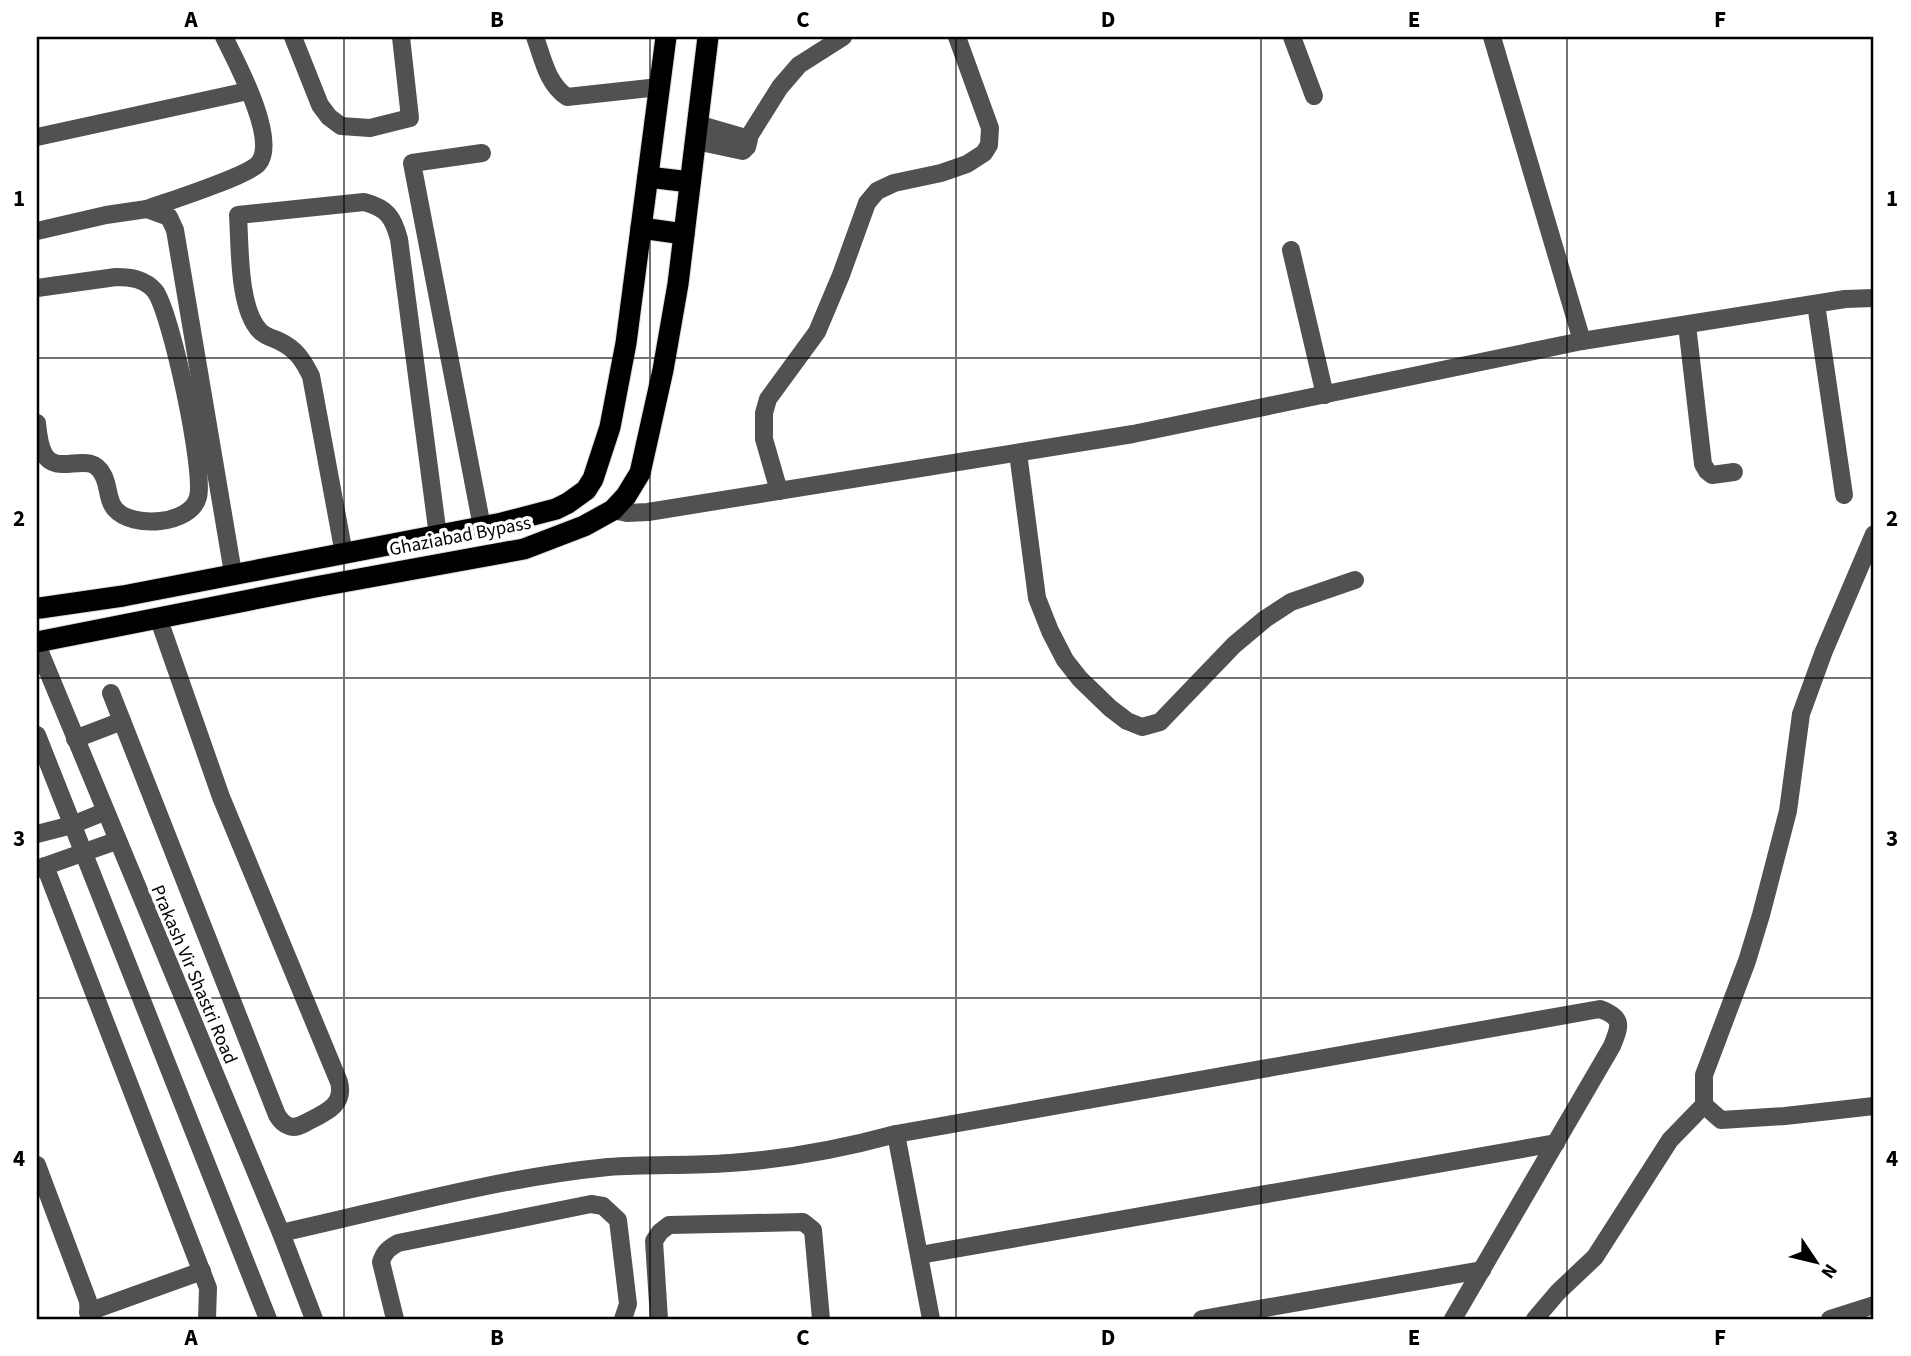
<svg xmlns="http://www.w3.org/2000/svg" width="1911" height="1356" font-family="'Source Sans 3',sans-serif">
  <rect width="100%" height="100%" fill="#fff"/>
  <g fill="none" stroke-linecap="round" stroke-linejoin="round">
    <g stroke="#dbdbdb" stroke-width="23">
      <g id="highway">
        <polyline points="648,177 690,182"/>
        <polyline points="641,228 684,234"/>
        <polyline points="40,608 123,596 502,523 556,509 568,503 586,490 593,479 610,427 626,343 666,37"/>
        <polyline points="37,642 315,587 524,549 584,526 613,510 626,496 640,473 663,370 678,284 708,37"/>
      </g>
    </g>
    <g stroke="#515151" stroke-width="18">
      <polyline points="293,37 320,105 329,117 341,126 370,128 410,118 401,37"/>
      <path d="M535,37C543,59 547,83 567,97L659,87"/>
      <polyline points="1292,37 1314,96"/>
      <polyline points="1492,37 1582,341"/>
      <polyline points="37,137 248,91"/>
      <polyline points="748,138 780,87 799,65 843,37"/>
      <polyline points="696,141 743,151 747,147 749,139 697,124"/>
      <path d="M147,209C169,201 245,177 258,164C279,141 236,61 224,37"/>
      <polyline points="37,231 106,215 147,209 169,217 175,230 233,573"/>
      <polyline points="1291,250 1325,395"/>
      <path d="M37,288L116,277C131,277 145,279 155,291C171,312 205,471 198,497C191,525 132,529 115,509C107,500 109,485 103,475C90,448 57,478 44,454C39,445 38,433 37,423"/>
      <polyline points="1816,304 1844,495"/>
      <polyline points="1687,325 1703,464 1707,471 1712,475 1734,472"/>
      <polyline points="1018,453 1037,598 1050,631 1065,660 1080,679 1110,708 1127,721 1142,727 1160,722 1234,645 1265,619 1291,602 1355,580"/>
      <polyline points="779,491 764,439 764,413 768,399 817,332 841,275 867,203 877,191 894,183 941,173 967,164 984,153 989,145 990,128 957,37"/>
      <polyline points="613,510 627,513 648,512 1133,434 1582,341 1845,299 1874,298"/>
      <polyline points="482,527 412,163 482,153"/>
      <polyline points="1874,534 1824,651 1801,714 1788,811 1761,915 1747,961 1704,1075 1704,1105 1721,1120 1785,1116 1874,1106"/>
      <path d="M344,554L311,376C303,360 296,349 279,341C272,338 265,336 260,331C238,309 240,245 238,215L364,202C387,208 393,217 399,239L438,536"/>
      <polyline points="37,645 281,1233 314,1319"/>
      <path d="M111,693L277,1115C280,1120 283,1124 289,1126C296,1129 303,1124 309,1121C327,1112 345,1104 339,1082L221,797L158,617"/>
      <polyline points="37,735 268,1319"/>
      <polyline points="75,739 122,721"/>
      <polyline points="37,834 72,825 104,812"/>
      <polyline points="45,866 208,1288 207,1319"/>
      <polyline points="37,869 116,841"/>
      <polyline points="896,1134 931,1319"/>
      <polyline points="37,1165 88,1301 89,1319"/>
      <path d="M281,1233C390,1209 497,1178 608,1167C649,1164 689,1166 730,1163C787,1159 841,1149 896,1134L1600,1009C1624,1018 1620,1026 1612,1046L1453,1319"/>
      <polyline points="920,1255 1556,1143"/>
      <polyline points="88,1312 202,1271"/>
      <path d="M395,1319L381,1262C384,1252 389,1248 398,1243L591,1204L603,1206L618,1220L628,1304L623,1319"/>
      <polyline points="659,1319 654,1241 660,1232 669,1225 803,1222 813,1230 821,1319"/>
      <polyline points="1202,1319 1482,1270"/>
      <polyline points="1535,1319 1558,1292 1595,1257 1670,1140 1704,1105"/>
      <polyline points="1830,1319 1874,1305"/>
    </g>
    <use href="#highway" stroke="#000" stroke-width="21"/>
  </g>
  <path fill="none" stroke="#000" stroke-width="2" stroke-opacity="0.55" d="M344,37V1319M650,37V1319M956,37V1319M1261,37V1319M1567,37V1319M37,358H1874M37,678H1874M37,998H1874"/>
  <g text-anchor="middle" stroke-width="7" stroke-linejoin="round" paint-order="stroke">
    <g font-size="19" fill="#000" stroke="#fff">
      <text transform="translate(460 535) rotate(-11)" y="7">Ghaziabad Bypass</text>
      <text transform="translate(195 974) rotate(67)" y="7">Prakash Vir Shastri Road</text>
    </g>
  </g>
  <rect width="1911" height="1356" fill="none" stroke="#ffffff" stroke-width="77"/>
  <g transform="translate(1816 1262) rotate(125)" stroke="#ffffff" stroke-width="5" paint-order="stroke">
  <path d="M0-5L12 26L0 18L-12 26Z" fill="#000000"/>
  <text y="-10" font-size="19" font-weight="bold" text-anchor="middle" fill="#000000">N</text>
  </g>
  <rect x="38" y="38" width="1834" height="1280" fill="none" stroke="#000" stroke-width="2.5"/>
  <g font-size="23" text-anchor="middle" font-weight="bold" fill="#000">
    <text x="191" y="27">A</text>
    <text x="497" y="27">B</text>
    <text x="803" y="27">C</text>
    <text x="1108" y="27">D</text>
    <text x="1414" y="27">E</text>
    <text x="1720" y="27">F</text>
    <text x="19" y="206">1</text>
    <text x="1892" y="206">1</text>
    <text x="19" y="526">2</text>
    <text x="1892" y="526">2</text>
    <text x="19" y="846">3</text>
    <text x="1892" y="846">3</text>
    <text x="19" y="1166">4</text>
    <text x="1892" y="1166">4</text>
    <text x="191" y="1345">A</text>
    <text x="497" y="1345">B</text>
    <text x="803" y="1345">C</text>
    <text x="1108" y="1345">D</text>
    <text x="1414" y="1345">E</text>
    <text x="1720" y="1345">F</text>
  </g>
</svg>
